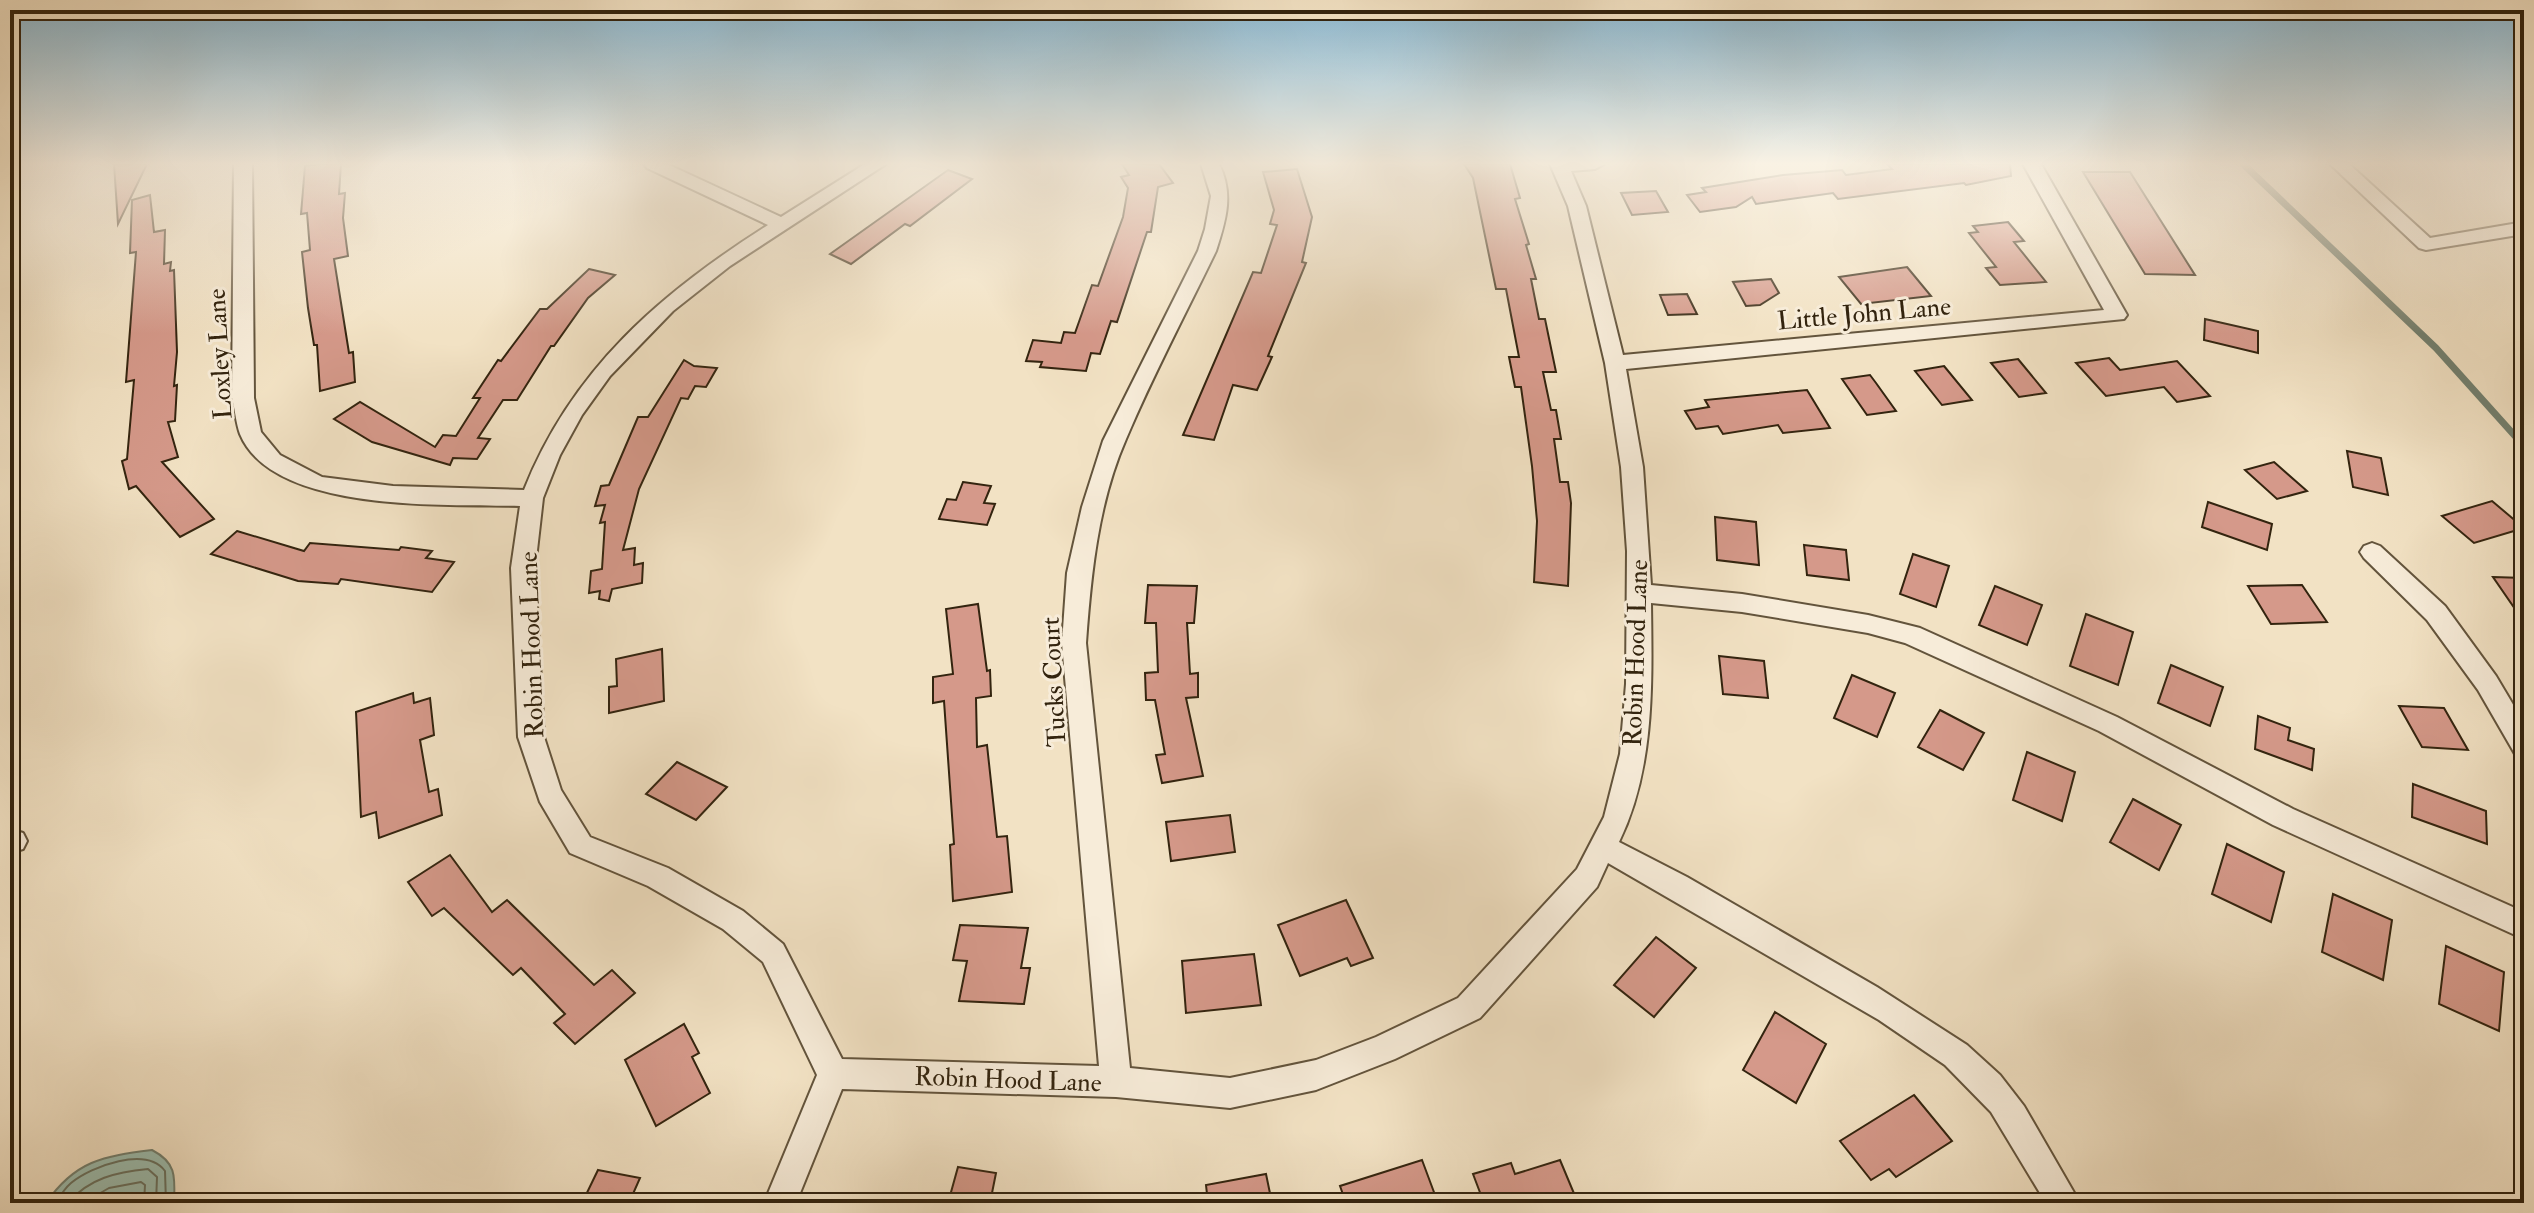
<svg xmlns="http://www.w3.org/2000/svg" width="2534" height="1213" font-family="'IM FELL Double Pica',serif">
  <rect width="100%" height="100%" fill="#f2e2c4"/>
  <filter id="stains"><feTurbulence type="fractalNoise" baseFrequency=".0025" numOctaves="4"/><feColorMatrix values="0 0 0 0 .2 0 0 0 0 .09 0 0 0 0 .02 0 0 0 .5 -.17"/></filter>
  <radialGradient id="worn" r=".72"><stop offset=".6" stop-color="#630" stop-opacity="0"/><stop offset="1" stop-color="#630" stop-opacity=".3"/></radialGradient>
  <path fill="#9cbeb0" stroke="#728070" stroke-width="2" d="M152,1150C177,1163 175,1177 174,1203H46C75,1161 103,1156 152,1150Z"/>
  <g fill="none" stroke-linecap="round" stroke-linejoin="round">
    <g stroke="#687160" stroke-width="2">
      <path d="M56,1203C60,1196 65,1188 71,1183C92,1166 146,1146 165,1171L166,1203"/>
      <path d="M68,1203C89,1178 117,1172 148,1169L157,1177L156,1203"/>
      <polyline points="83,1203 109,1188 141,1182 145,1185 144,1203"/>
    </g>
    <polyline stroke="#728070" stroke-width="7" points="2243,164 2436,348 2524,446"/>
  </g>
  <g fill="#d5998a" stroke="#33240f" stroke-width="2">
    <polygon points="114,164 147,164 118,224"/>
    <polygon points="319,164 341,164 339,194 345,193 343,218 348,256 334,259 349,353 353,352 355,382 320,391 317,345 314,345 308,308 302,252 310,250 307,213 301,214 305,166"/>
    <polygon points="1122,164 1159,164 1173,183 1158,187 1151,232 1147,232 1117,322 1111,321 1100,354 1091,353 1086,371 1040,367 1042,362 1026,361 1033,340 1061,343 1064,332 1075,333 1092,285 1098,286 1123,217 1128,188 1121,177 1129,175"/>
    <polygon points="1464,164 1510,164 1520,198 1515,199 1529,244 1526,245 1536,279 1531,279 1539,319 1545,319 1556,372 1543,372 1551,410 1556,410 1561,439 1554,439 1560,482 1568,482 1571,503 1568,586 1534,582 1537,521 1532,466 1521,387 1515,387 1509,357 1519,357 1506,289 1496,289 1473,178"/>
    <polygon points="1887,164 2010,164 2011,176 1966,185 1964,183 1838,199 1833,193 1756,204 1752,197 1736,207 1700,212 1687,195 1706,192 1702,188 1783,175 1842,170 1846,175 1892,169"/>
    <polygon points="1297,169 1312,217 1302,262 1306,263 1268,356 1272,357 1257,390 1233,385 1214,440 1183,435 1253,272 1261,273 1277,225 1270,224 1274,210 1263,172"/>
    <polygon points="948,170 972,179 910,226 905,224 851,264 830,254"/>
    <polygon points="2083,172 2130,172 2195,275 2145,274"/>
    <polygon points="1656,191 1668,212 1632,215 1621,193"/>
    <polygon points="150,195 154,232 165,230 164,264 171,262 170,271 174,270 177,352 174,386 177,385 175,421 168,422 178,457 162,462 214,519 180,537 136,486 129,489 122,461 127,459 134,380 126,382 136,252 130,253 132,200"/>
    <polygon points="2008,222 2024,241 2014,242 2046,282 2000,285 1986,268 1996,267 1969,233 1978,232 1973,226"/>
    <polygon points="1907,267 1931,296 1861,304 1839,277"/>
    <polygon points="589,269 615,275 588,298 554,346 551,346 517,400 503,400 478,438 490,439 477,459 453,458 450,465 372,442 334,419 360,402 435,447 443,435 456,436 480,398 473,398 498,360 501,361 540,309 547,309"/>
    <polygon points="1771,279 1779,293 1760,305 1746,306 1733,282"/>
    <polygon points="1687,294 1697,314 1668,315 1660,295"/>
    <polygon points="2205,319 2258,331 2258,353 2204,340"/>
    <polygon points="2109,358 2120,370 2177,361 2210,396 2177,402 2164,387 2106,396 2076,363"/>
    <polygon points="2018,359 2046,393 2019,397 1991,363"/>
    <polygon points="684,360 694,366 717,368 706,387 695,386 688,399 681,398 639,489 623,550 635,548 634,565 643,563 642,583 612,589 609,601 599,599 600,591 589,593 591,571 602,569 605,522 600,523 605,505 595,506 601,486 609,485 638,417 648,417"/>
    <polygon points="1944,366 1972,400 1942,405 1915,371"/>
    <polygon points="1870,375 1876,383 1896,411 1867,415 1842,379"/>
    <polygon points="1807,390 1830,428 1783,433 1778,425 1723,434 1718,426 1696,429 1685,411 1709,407 1705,400"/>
    <polygon points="2347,451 2381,458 2388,495 2353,487"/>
    <polygon points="2274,462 2307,491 2277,499 2245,470"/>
    <polygon points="963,482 991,486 984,503 995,504 987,525 939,519 947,499 956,500"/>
    <polygon points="2492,501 2524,528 2474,543 2442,516"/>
    <polygon points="2208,502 2272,524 2267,550 2202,527"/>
    <polygon points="1715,517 1756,522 1759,565 1717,560"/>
    <polygon points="237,531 304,551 310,543 399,550 401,547 432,551 426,558 454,562 432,592 341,579 338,584 298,581 211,554"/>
    <polygon points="1804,545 1846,550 1849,580 1807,575"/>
    <polygon points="1913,554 1949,566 1936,607 1900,594"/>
    <polygon points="2493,577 2524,578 2524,622"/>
    <polygon points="1148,585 1197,586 1194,623 1187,623 1190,674 1198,673 1198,697 1186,698 1203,776 1162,783 1156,755 1165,754 1155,700 1146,700 1145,673 1158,672 1156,623 1145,623"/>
    <polygon points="2302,585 2327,622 2271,624 2248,586"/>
    <polygon points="1995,586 2042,605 2027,645 1979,625"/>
    <polygon points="978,604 987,671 990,670 991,696 976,698 977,747 987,745 997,837 1007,836 1012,892 953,901 950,845 954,844 944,701 933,703 933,677 953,674 946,609"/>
    <polygon points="2086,614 2133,632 2118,685 2070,666"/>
    <polygon points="662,649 664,701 609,713 609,687 617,686 616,659"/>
    <polygon points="1719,656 1764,661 1768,698 1723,694"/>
    <polygon points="2171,665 2223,687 2210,726 2158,703"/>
    <polygon points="1852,675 1895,693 1877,737 1834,718"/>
    <polygon points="413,693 414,703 430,698 434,735 420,740 429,792 438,789 442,815 379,838 376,812 361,817 356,712"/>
    <polygon points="2399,706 2444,708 2468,750 2422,747"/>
    <polygon points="1940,710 1984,733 1963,770 1918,747"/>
    <polygon points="2258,716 2290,728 2288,740 2314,749 2312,770 2255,749"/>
    <polygon points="2027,752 2075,772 2062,821 2013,800"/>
    <polygon points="677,762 727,787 696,820 646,794"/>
    <polygon points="2413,784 2486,811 2487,844 2412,817"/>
    <polygon points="2133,799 2181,825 2159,870 2110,842"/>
    <polygon points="1230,815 1235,852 1171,861 1166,822"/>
    <polygon points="2227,844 2284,872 2271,922 2212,894"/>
    <polygon points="450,855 492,912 507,900 594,985 612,970 635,993 575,1044 554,1023 565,1014 521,968 513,975 444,908 432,916 408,882"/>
    <polygon points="2333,894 2392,920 2383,980 2322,952"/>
    <polygon points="1346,900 1373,958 1351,966 1347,958 1300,976 1278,925"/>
    <polygon points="960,925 1028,928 1021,968 1030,968 1024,1004 959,1001 967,961 953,960"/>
    <polygon points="1656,937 1696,968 1654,1017 1614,985"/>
    <polygon points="2446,946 2504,972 2499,1031 2439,1004"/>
    <polygon points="1254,954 1261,1005 1186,1013 1182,961"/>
    <polygon points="1775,1012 1826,1044 1796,1103 1743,1070"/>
    <polygon points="684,1024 699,1053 692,1057 710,1093 656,1126 625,1060"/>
    <polygon points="1914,1095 1952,1141 1896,1177 1889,1169 1871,1180 1840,1141"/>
    <polygon points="1422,1160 1438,1203 1346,1203 1340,1186"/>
    <polygon points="1560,1160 1578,1203 1484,1203 1473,1174 1511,1163 1515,1174"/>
    <polygon points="958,1167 996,1173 990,1203 948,1203"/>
    <polygon points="598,1170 640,1178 629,1203 582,1203"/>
    <polygon points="1266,1174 1272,1203 1208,1203 1206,1185"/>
  </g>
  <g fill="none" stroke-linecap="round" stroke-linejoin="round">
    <g stroke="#63543c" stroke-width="4">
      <g id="minor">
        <path d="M234,164H252L254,398L261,432L280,455L322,477L393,486L524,490C572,369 661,293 768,225L647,168L644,164H667L781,217L865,164H886L730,266L673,311L610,376L582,415L560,455L543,498L535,568L544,737L561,790L590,837L668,868L743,911L783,944L842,1059L1099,1066L1062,643L1067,573L1082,507L1103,441L1198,251L1205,229L1211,196L1201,164H1219C1234,194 1226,220 1216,251C1186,313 1153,375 1126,439C1098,503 1091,574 1086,643L1130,1068L1230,1078L1316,1060L1376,1037L1458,998L1577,869L1604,817L1620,754L1626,684L1627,551L1621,467L1605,363L1568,206L1550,164H1604L1595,169L1571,171L1586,206L1623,355L2104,310L2023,164H2041L2127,315L2124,319L1626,369L1643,467L1651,585L1742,594L1868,615L1920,628L2117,717L2293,809L2524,912V939L2273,825L2099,731L1905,643L1868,633L1742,612L1651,603C1652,683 1655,768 1619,842L1687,877L1877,987L1967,1045L2000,1075L2024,1106L2080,1203H2046L1991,1112L1945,1065L1879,1020L1608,863L1597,887L1480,1018L1395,1059L1316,1090L1230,1108L1116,1097L842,1089L796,1203H764L817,1075L763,962L723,929L648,886L570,853L540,802L518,737L511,568L520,506C448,504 273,514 240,434C236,423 235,409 232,398Z"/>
        <polygon points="2330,164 2349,164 2430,238 2524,222 2524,234 2426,250 2419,248"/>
        <polygon points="2372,543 2380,546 2445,606 2496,676 2524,723 2524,757 2515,754 2478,690 2427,620 2364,558 2360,552 2364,546"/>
        <polygon points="10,829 23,833 27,841 23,849 10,853"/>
      </g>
    </g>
    <use href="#minor" fill="#f7ecd9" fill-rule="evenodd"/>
  </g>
  <linearGradient id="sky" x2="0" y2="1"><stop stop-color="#89b8d2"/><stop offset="0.49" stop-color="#f9f2e4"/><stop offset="1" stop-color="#f9f2e4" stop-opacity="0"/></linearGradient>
  <rect width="2534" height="334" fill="url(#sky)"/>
  <g text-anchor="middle" stroke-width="6" stroke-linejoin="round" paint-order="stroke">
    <g font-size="26" fill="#33240f" stroke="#f7ecd9">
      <text transform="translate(1864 313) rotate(-5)" y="9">Little John Lane</text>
      <text transform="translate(219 354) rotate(-93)" y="9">Loxley Lane</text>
      <text transform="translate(531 645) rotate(-92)" y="9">Robin Hood Lane</text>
      <text transform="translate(1635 653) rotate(-88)" y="9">Robin Hood Lane</text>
      <text transform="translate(1053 682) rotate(-93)" y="9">Tucks Court</text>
      <text transform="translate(1008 1079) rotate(2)" y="9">Robin Hood Lane</text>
    </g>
  </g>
  <rect width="2534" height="1213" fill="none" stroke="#f2e2c4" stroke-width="40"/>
  <rect x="12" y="12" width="2510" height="1189" fill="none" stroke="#33240f" stroke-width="4"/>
  <rect x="20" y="20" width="2494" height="1173" fill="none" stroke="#33240f" stroke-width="2"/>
  <rect width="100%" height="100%" filter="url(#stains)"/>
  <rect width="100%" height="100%" fill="url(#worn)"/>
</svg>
